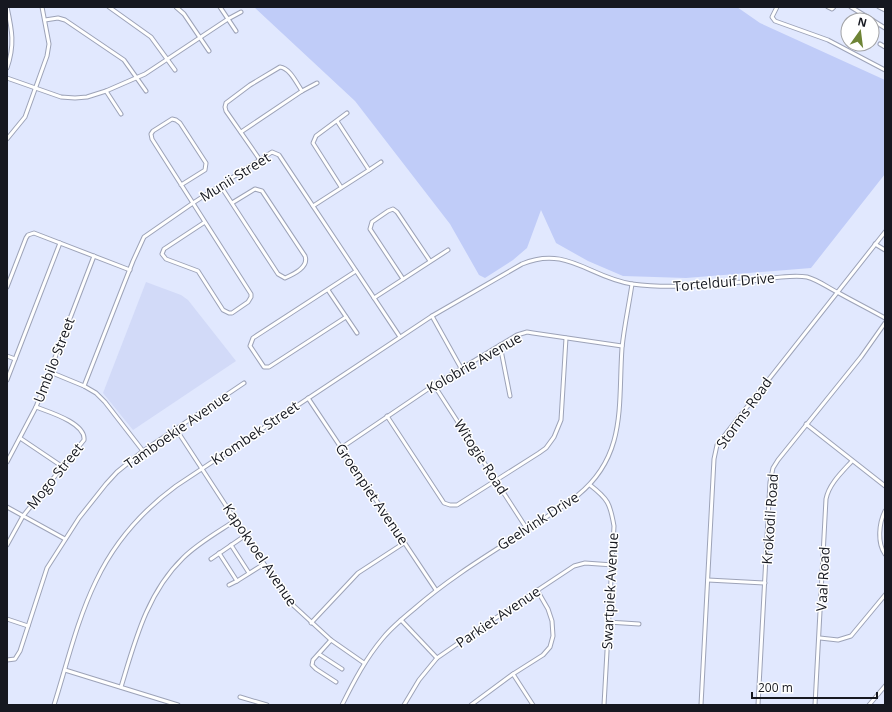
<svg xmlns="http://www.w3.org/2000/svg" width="892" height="712" font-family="'Open Sans',sans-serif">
  <rect width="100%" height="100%" fill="#e1e8fe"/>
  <polygon fill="#d2daf8" points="146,282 181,295 188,300 236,361 133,430 103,393"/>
  <polygon fill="#c0ccf8" points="254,7 737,7 760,23 885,80 885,174 811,268 686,278 623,276 588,261 556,243 541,210 527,248 513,260 485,278 479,275 450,224 355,101"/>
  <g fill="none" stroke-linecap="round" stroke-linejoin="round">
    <g stroke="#9da3b8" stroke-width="5">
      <g id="street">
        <polyline points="109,7 151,37 175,70"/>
        <polyline points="176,7 184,14 209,51"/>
        <polyline points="220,7 236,31"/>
        <polyline points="777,7 772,17 775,21 828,40 885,70"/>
        <polyline points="828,7 832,9 834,7"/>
        <polyline points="851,7 872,20"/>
        <polyline points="879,7 885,10"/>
        <polyline points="45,20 58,18 65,20 124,60 146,91"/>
        <polyline points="872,20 885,28"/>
        <polyline points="880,44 885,47"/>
        <path d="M7,68C15,45 12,30 7,7"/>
        <polyline points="7,78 61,97 75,98 87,97 106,91 145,74 228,19 241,12"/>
        <polyline points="106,91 121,114"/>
        <polyline points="241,132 302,91 317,83"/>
        <polyline points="7,139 25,117 47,56 49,44 42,7"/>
        <path d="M260,160L226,111L225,107L226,103L250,85L280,67C290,68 297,84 302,91"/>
        <polyline points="369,170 381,162"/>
        <polyline points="181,185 205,170 206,163 180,123 176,120 172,119 153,131 151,134 152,139 251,294 251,297 248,302 232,313 229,313 223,310 198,271 166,259 162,254 164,249 205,222"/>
        <path d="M220,185L278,274L285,278C294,274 309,267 305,256L262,191L255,189L232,203"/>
        <polyline points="341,187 313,143 316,136 347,113"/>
        <polyline points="313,206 369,170 337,121"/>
        <polyline points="875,244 885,250"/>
        <polyline points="403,279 370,229 372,222 388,211 393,209 397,212 430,261"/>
        <polyline points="7,287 26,238 28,235 34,233 130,270"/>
        <polyline points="328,290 357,333"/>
        <polyline points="374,298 448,250"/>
        <polyline points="432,316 461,368"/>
        <polyline points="346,317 269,367 264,367 250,346 253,338 356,271"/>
        <polyline points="500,345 510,396"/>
        <polyline points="7,356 15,359"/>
        <polyline points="50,372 84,386 96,393 105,402 143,451"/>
        <polyline points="7,380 60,243"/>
        <polyline points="434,385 527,529"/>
        <polyline points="84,386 133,261 144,237 193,203 272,152 279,155 400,337"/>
        <polyline points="308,398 436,590"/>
        <polyline points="387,416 444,503 450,505 457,505 539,453 546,448 554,437 561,420 566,338"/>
        <polyline points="806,424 885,486"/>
        <polyline points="176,429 264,564 294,606 331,640 364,663"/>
        <polyline points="20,438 63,467"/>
        <polyline points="341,448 434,385 517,335 527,332 533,333 622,346"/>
        <polyline points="7,462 36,407 94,256"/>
        <path d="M590,485C608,499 610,503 614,526L604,705"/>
        <polyline points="7,507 65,539"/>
        <path d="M885,511C879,523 877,543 885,554"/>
        <path d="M7,545L23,516L84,440C86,423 49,412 36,407"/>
        <polyline points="231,545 249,573"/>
        <polyline points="219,553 237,581 264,564"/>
        <polyline points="211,559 246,535"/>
        <polyline points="708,580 765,583"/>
        <polyline points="229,585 237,581"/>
        <polyline points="7,619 28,626"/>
        <polyline points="401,620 437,658"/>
        <polyline points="608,622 639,624"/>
        <polyline points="311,623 358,573 404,543"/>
        <polyline points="820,638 838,640 851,636 885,595"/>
        <polyline points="331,640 313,660 312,665 316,669 336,682"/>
        <polyline points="319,654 342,669"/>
        <polyline points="7,660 15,659 20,651 47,568 79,518 106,484 117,472 143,451 244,383"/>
        <polyline points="65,670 178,705"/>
        <polyline points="513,674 533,705"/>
        <path d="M121,687C135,641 147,593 183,558C198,543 218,532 236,520"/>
        <polyline points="240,697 267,705"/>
        <path d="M54,705C67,664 77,620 96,581C114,543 142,511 176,486L432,316L522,264C567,245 590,278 632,284C669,289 707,285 744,282C763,280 788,274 807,277C818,280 827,287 837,292C853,301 869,309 885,318"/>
        <path d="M342,705C354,681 366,658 383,638C392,627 403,618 414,609C464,565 524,535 578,495C627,455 618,405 622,348C624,327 629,305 632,284"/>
        <polyline points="404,705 419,680 437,658 479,629 574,566 585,563 613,565"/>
        <polyline points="471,705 513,674 543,655 550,647 553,636 552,621 548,609 537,590"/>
        <polyline points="701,705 714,459 717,445 885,232"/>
        <polyline points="758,705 770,482 773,468 778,460 861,357 885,323"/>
        <path d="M815,705L826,499C829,484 842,472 852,461"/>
        <polyline points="869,705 885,686"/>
      </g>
    </g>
    <use href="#street" stroke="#fff" stroke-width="3"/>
  </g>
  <g text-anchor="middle" stroke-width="3" stroke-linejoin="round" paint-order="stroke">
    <g font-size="14" fill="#161820" stroke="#fff">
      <text transform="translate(235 177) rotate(-32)" y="5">Munii Street</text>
      <text transform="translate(724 282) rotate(-5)" y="5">Tortelduif Drive</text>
      <text transform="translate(54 360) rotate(-69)" y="5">Umbilo Street</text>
      <text transform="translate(474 363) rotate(-30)" y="5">Kolobrie Avenue</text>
      <text transform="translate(744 413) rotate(-54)" y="5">Storms Road</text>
      <text transform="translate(177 430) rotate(-35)" y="5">Tamboekie Avenue</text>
      <text transform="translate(255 433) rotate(-34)" y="5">Krombek Street</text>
      <text transform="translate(481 457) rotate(57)" y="5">Witogie Road</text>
      <text transform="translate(55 476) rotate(-51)" y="5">Mogo Street</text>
      <text transform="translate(372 494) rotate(56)" y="5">Groenpiet Avenue</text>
      <text transform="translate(770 519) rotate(-86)" y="5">Krokodil Road</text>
      <text transform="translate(538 521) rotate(-33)" y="5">Geelvink Drive</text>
      <text transform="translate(260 555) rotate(56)" y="5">Kapokvoel Avenue</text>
      <text transform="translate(823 579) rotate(-87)" y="5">Vaal Road</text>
      <text transform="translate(610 591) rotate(-87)" y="5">Swartpiek Avenue</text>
      <text transform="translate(498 617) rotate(-34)" y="5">Parkiet Avenue</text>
    </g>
  </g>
  <rect width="892" height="712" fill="none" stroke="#161820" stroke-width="16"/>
  <g transform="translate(860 32) rotate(14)"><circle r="19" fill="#ffffff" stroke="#a2a3a6"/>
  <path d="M0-3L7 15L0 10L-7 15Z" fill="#6e8435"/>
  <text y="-6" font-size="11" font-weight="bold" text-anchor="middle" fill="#161820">N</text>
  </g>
  <path d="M752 692v6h125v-6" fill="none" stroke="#161820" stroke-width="2"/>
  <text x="758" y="692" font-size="12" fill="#161820" stroke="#ffffff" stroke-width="3" paint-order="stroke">200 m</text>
</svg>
